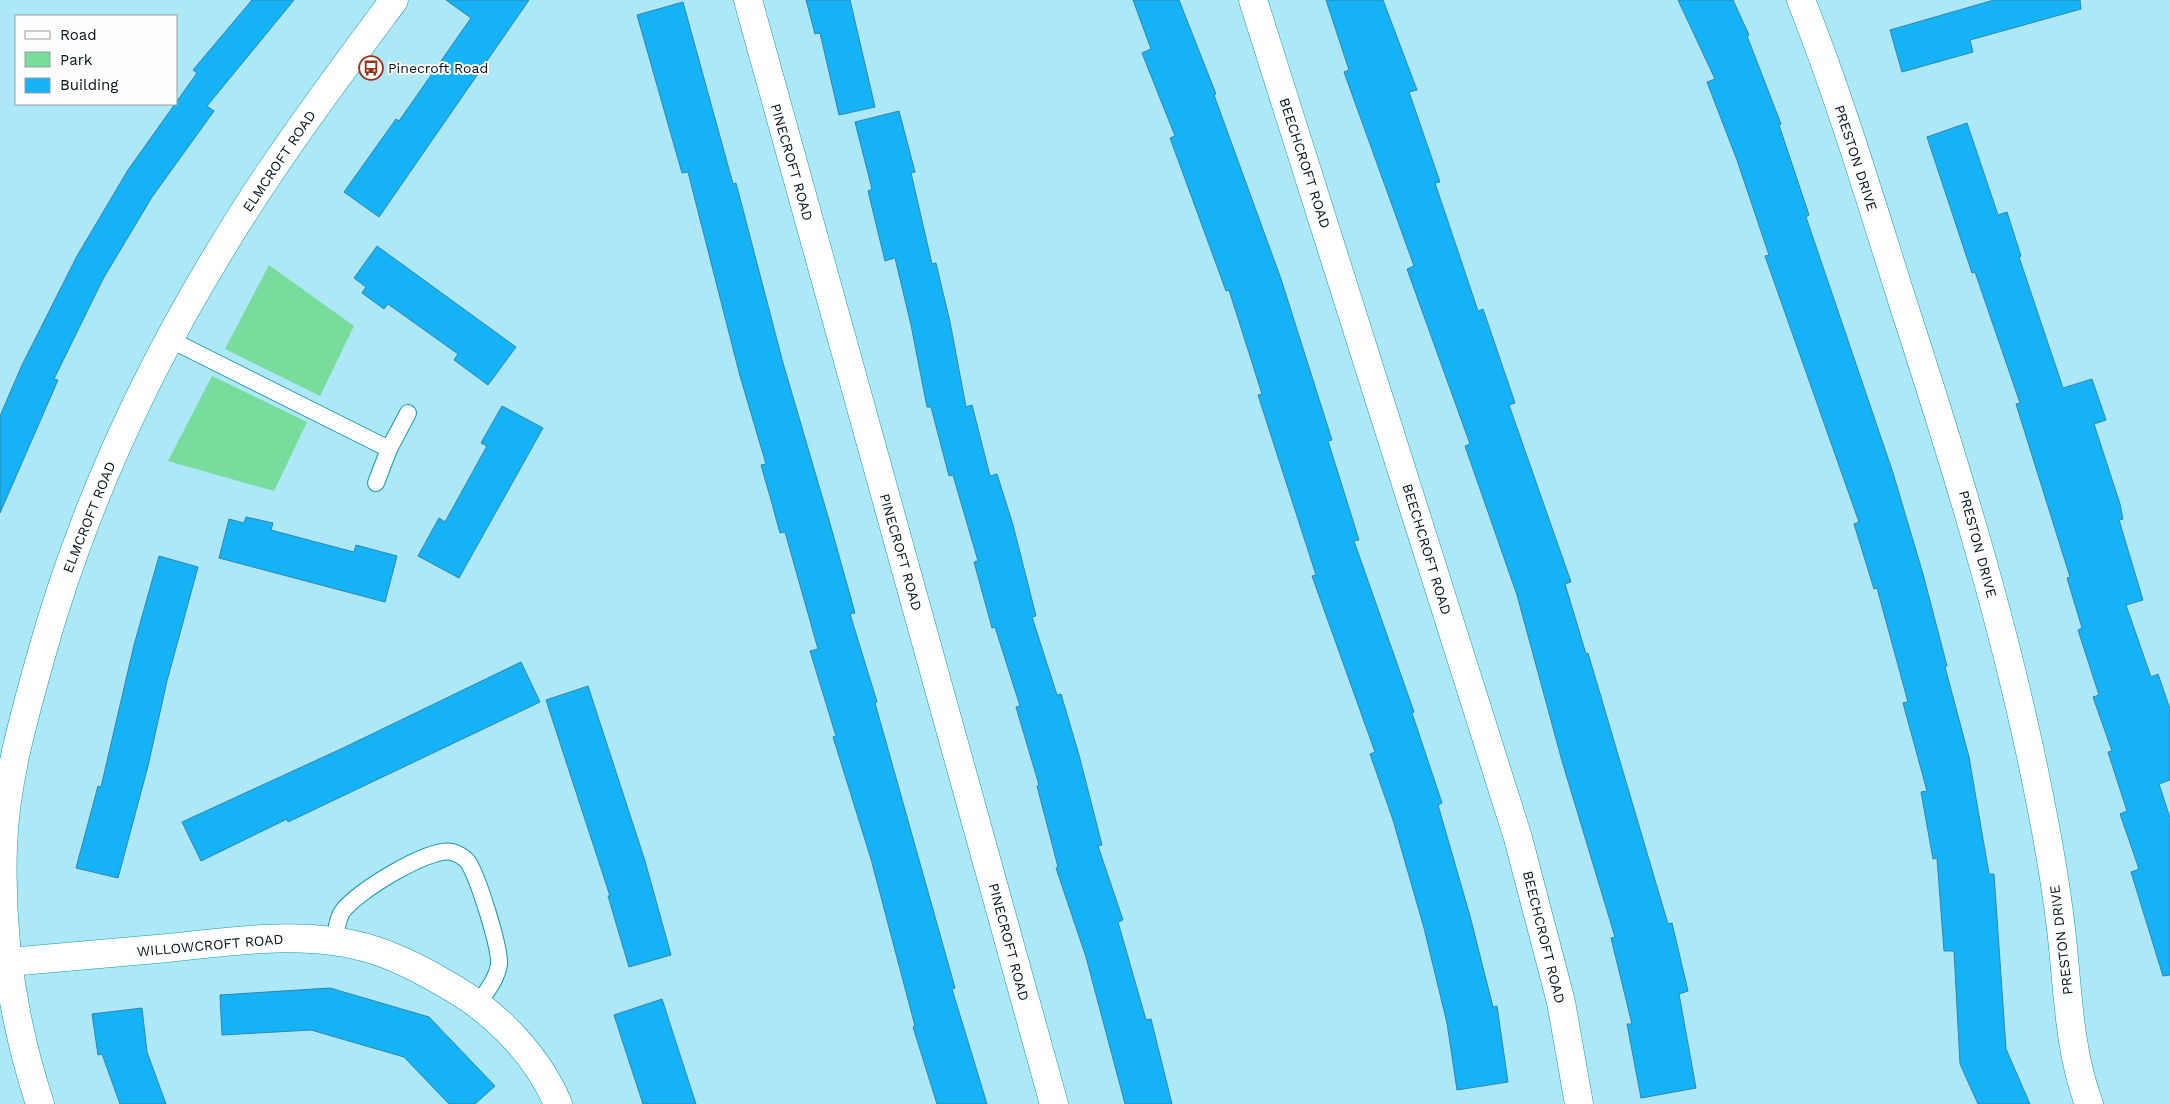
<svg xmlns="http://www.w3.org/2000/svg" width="2170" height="1104" font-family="'Work Sans',sans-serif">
  <rect width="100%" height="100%" fill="#ace8f7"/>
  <g fill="#77dc9c">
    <polygon points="269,265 354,326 320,396 225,349"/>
    <polygon points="212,376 307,422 274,491 168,461"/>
  </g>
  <g fill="#15b3f5" stroke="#2e86b2">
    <polygon points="252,0 294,0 207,106 214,111 152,197 103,279 54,379 58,380 0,513 0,416 22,365 77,256 128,170 197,73 193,70"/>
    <polygon points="446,0 529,0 379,217 344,192 396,119 399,121 471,18"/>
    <polygon points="806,0 850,0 875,107 839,115 820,33 815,34"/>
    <polygon points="1133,0 1179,0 1216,94 1214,95 1281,279 1332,440 1328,441 1359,540 1354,541 1414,712 1412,713 1442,803 1438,805 1470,916 1493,1007 1497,1006 1508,1082 1457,1090 1447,1023 1424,928 1393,820 1370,754 1375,752 1312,576 1316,575 1258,395 1262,394 1229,290 1226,291 1203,228 1170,138 1175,136 1142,53 1151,49"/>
    <polygon points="1326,0 1383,0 1417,90 1409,92 1440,182 1435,183 1478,311 1483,309 1515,403 1509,405 1571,582 1565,584 1586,654 1588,653 1668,924 1672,923 1688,991 1679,994 1696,1088 1641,1098 1627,1024 1632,1024 1611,938 1615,937 1562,761 1517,595 1465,446 1470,444 1407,269 1414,266 1344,72 1349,70"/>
    <polygon points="1678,0 1733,0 1749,35 1747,36 1781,124 1779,125 1809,215 1806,217 1893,473 1923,574 1947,666 1945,667 1969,757 1989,874 1994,874 2006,1049 2030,1104 1978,1104 1960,1064 1954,951 1944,951 1937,858 1933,859 1921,792 1927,791 1903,703 1908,702 1877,588 1874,589 1854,524 1859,522 1765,256 1769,255 1737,160 1707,82 1715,79"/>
    <polygon points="1994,0 2080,0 2081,9 1970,40 1973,52 1902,72 1890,30"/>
    <polygon points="683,2 733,184 736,183 783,363 829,520 855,613 850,614 877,702 875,703 955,988 952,989 987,1104 937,1104 913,1027 915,1026 871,859 833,737 836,736 810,651 818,649 785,532 780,533 771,500 761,465 766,464 740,376 688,172 682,173 637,15"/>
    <polygon points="899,111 915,172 911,173 932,264 936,263 950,322 966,407 972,405 990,476 997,474 1013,525 1036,616 1032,617 1057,695 1061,694 1079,755 1102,845 1098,846 1123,920 1118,922 1146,1020 1151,1019 1172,1104 1125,1104 1086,957 1056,868 1058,867 1037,786 1039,785 1016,707 1020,706 995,627 992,628 974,562 978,561 953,475 949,476 931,407 927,407 911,325 895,258 885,261 868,191 872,189 855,122"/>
    <polygon points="1967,123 1998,215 2007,212 2021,256 2019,257 2063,388 2092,379 2106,420 2094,424 2120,504 2123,519 2119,520 2143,600 2126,605 2151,677 2158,674 2170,709 2170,780 2159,784 2170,818 2170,975 2163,976 2131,872 2139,869 2120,814 2127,811 2108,752 2112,751 2093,697 2099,695 2078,630 2082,628 2067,578 2070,577 2016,404 2020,403 1975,272 1972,273 1927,137"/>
    <polygon points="377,246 516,347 488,385 454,360 458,354 388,304 384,309 362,293 366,287 354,278"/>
    <polygon points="502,406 543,428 459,578 418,556 439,518 445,522 487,446 481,443"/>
    <polygon points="246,517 273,523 271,530 312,541 354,552 356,545 397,556 385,602 219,558 229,519 244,523"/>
    <polygon points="159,556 198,567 167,681 148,766 118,878 76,868 98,786 101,787 134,645"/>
    <polygon points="521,662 540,702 288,822 287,819 201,861 182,822 343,748"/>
    <polygon points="588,686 645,861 671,955 629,967 608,896 610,896 546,700"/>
    <polygon points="330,988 429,1017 495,1086 475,1104 449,1104 404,1057 311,1030 222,1035 220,995"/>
    <polygon points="662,999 684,1067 696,1104 643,1104 625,1049 614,1015"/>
    <polygon points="142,1008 147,1052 166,1104 120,1104 102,1054 98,1055 92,1014"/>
  </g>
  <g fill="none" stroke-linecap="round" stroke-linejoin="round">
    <g stroke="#1797af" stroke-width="18">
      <g id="service">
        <polyline points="169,339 389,449"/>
        <polyline points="376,483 389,449 408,413"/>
        <path d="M335,942C336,932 337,920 342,912C354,893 431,846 452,852C459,854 464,857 468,862C478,877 500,947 499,964C497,979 486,992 478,1004"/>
      </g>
    </g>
    <g stroke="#1797af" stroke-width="29">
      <g id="minor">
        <polyline points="748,0 1054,1104"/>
        <polyline points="1253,0 1518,838 1561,1002 1579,1104"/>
        <path d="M1801,0C1840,98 1870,199 1902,300C1950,448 1996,595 2029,747C2042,807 2054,868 2061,929C2068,987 2068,1048 2089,1104"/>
        <path d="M9,962C62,957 115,953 168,948C236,941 307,929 374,950C404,960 429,974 456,990C499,1016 538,1057 558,1104"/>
        <path d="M40,1104C13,1022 0,933 3,847C5,785 22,724 39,663C79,517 142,378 221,249C273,162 334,81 394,0"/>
      </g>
    </g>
    <use href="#service" stroke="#fff" stroke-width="16"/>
    <use href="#minor" stroke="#fff" stroke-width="28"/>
  </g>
  <defs>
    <g id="bus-ring" transform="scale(1.25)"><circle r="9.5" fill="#fdfdfd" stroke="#9a3218" stroke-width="1.5"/><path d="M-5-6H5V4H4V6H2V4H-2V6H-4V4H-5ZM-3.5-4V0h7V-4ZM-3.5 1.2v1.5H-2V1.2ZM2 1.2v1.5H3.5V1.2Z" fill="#9a3218"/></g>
  </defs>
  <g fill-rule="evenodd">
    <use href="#bus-ring" x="371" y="68"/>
  </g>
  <g text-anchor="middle" stroke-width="4" stroke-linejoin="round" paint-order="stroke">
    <g font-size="14" fill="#001015" stroke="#fdfdfd" text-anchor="start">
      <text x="388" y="73">Pinecroft Road</text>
    </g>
    <g font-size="14" fill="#001015" stroke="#fdfdfd">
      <text transform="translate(1856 158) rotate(72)" y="5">PRESTON DRIVE</text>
      <text transform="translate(279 161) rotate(-56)" y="5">ELMCROFT ROAD</text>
      <text transform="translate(792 162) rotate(74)" y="5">PINECROFT ROAD</text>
      <text transform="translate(1305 163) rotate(72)" y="5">BEECHCROFT ROAD</text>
      <text transform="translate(89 517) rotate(-68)" y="5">ELMCROFT ROAD</text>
      <text transform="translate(1978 544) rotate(75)" y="5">PRESTON DRIVE</text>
      <text transform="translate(1427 549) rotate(73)" y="5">BEECHCROFT ROAD</text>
      <text transform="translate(901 552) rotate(74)" y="5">PINECROFT ROAD</text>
      <text transform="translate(1544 937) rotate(76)" y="5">BEECHCROFT ROAD</text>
      <text transform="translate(2061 940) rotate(-97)" y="5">PRESTON DRIVE</text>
      <text transform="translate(1009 942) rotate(75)" y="5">PINECROFT ROAD</text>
      <text transform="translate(210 945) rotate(-5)" y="5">WILLOWCROFT ROAD</text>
    </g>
  </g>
  <rect x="15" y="15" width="162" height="90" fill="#fdfdfd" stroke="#989ea0"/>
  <rect x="25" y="31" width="25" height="8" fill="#ffffff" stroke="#989ea0"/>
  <text x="60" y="40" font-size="15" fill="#001015">Road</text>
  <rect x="25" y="52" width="25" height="15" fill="#77dc9c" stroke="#989ea0"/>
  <text x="60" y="65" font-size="15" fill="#001015">Park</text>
  <rect x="25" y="78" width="25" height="15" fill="#15b3f5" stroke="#989ea0"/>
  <text x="60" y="90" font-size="15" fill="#001015">Building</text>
</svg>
